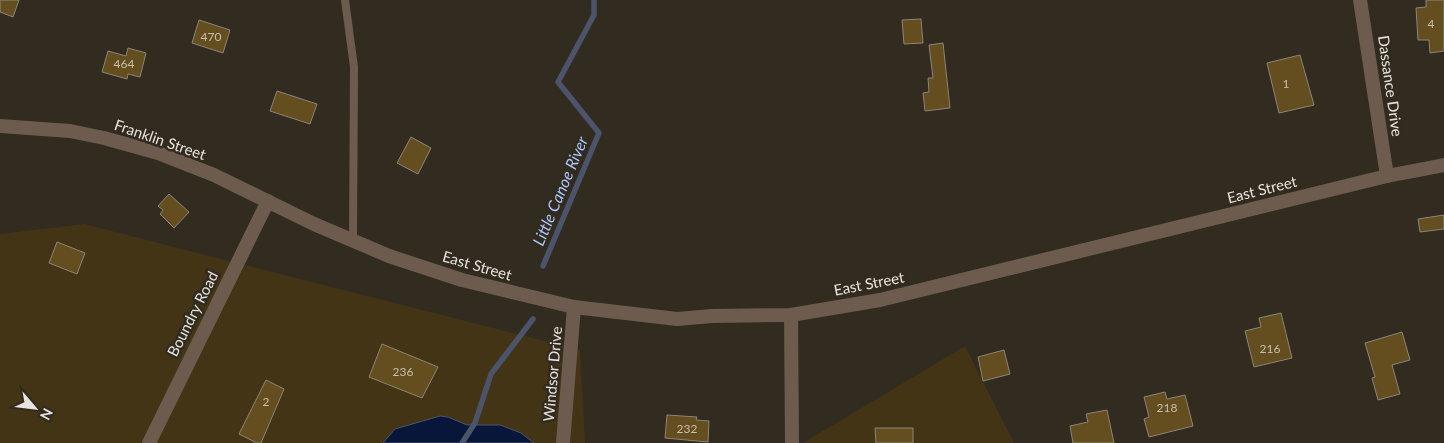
<svg xmlns="http://www.w3.org/2000/svg" width="1444" height="443" font-family="Lato,sans-serif">
  <rect width="100%" height="100%" fill="#312b20"/>
  <g fill="#433416">
    <polygon points="84,224 580,350 585,443 0,443 0,234"/>
    <polygon points="965,346 1014,443 803,443"/>
  </g>
  <polygon fill="#081639" stroke="#4b546a" points="440,416 448,417 467,425 500,425 521,433 534,443 383,443 395,429"/>
  <g fill="none" stroke-linecap="round" stroke-linejoin="round">
    <g stroke="#4b546a" stroke-width="5.5">
      <polyline points="543,266 599,133 558,82 594,15 594,0"/>
      <polyline points="462,443 475,423 491,374 533,319"/>
    </g>
  </g>
  <g fill="#644e1f" stroke="#8c8578">
    <polygon points="0,0 19,0 13,17 0,12"/>
    <polygon points="1426,0 1444,0 1444,51 1430,53 1429,40 1418,40 1416,8 1426,7"/>
    <polygon points="921,19 923,43 904,44 902,20"/>
    <polygon points="199,20 230,30 223,53 192,43"/>
    <polygon points="943,43 950,108 925,111 923,93 929,92 928,78 933,78 929,45"/>
    <polygon points="128,48 146,53 140,77 128,74 127,79 102,72 108,51 126,56"/>
    <polygon points="1300,55 1314,105 1279,113 1267,63"/>
    <polygon points="277,91 317,104 310,124 270,111"/>
    <polygon points="411,137 431,148 418,174 397,163"/>
    <polygon points="169,194 189,212 174,228 160,214 163,210 158,206"/>
    <polygon points="1444,215 1444,229 1420,232 1418,219"/>
    <polygon points="57,242 85,253 77,274 49,263"/>
    <polygon points="1281,313 1292,358 1254,367 1245,331 1261,327 1259,318"/>
    <polygon points="1402,332 1410,360 1392,365 1400,394 1378,400 1372,378 1375,377 1365,343"/>
    <polygon points="382,344 438,367 422,398 369,377"/>
    <polygon points="1004,350 1010,374 983,381 978,357"/>
    <polygon points="266,380 284,389 261,443 257,443 239,434"/>
    <polygon points="1165,392 1167,399 1185,395 1193,426 1149,437 1144,419 1149,417 1144,397"/>
    <polygon points="1107,410 1114,443 1073,443 1070,426 1088,422 1086,414"/>
    <polygon points="667,415 697,417 696,420 709,421 708,442 665,438"/>
    <polygon points="875,428 913,428 913,443 876,443"/>
  </g>
  <g fill="none" stroke-linecap="round" stroke-linejoin="round">
    <polyline stroke="#6d5b4e" stroke-width="8" points="345,0 354,67 353,241"/>
    <g stroke="#6d5b4e" stroke-width="14">
      <polyline points="1360,0 1387,176"/>
      <polyline points="791,315 792,443"/>
      <polyline points="149,443 268,201"/>
      <polyline points="563,443 574,307"/>
    </g>
    <polyline stroke="#6d5b4e" stroke-width="14" points="0,126 70,131 104,138 158,153 214,175 314,224 389,256 462,280 574,307 677,319 712,316 791,315 880,300 1387,176 1444,165"/>
  </g>
  <g text-anchor="middle" stroke-width="5" stroke-linejoin="round" paint-order="stroke">
    <g font-size="12" fill="#c7beae">
      <text x="1431" y="28">4</text>
      <text x="211" y="41">470</text>
      <text x="124" y="68">464</text>
      <text x="1286" y="88">1</text>
      <text x="1270" y="353">216</text>
      <text x="403" y="376">236</text>
      <text x="266" y="406">2</text>
      <text x="1167" y="412">218</text>
      <text x="687" y="433">232</text>
    </g>
    <g font-size="15" fill="#e8e4dd" stroke="#312b20">
      <text transform="translate(1390 86) rotate(82)" y="5">Dassance Drive</text>
      <text transform="translate(160 140) rotate(19)" y="5">Franklin Street</text>
      <text transform="translate(1262 190) rotate(-14)" y="5">East Street</text>
      <text transform="translate(477 266) rotate(16)" y="5">East Street</text>
      <text transform="translate(869 284) rotate(-11)" y="5">East Street</text>
      <text transform="translate(193 314) rotate(-63)" y="5">Boundry Road</text>
      <text transform="translate(553 374) rotate(-85)" y="5">Windsor Drive</text>
    </g>
    <g font-size="16" font-style="italic" fill="#adc7fc" stroke="#312b20">
      <text transform="translate(560 191) rotate(-67)" y="6">Little Canoe River</text>
    </g>
  </g>
  <g transform="translate(35 408) rotate(118)" stroke="#312b20" stroke-width="4" paint-order="stroke">
  <path d="M0-4L9 19L0 12L-9 19Z" fill="#e8e4dd"/>
  <text y="-8" font-size="14" font-weight="bold" text-anchor="middle" fill="#e8e4dd">N</text>
  </g>
</svg>
